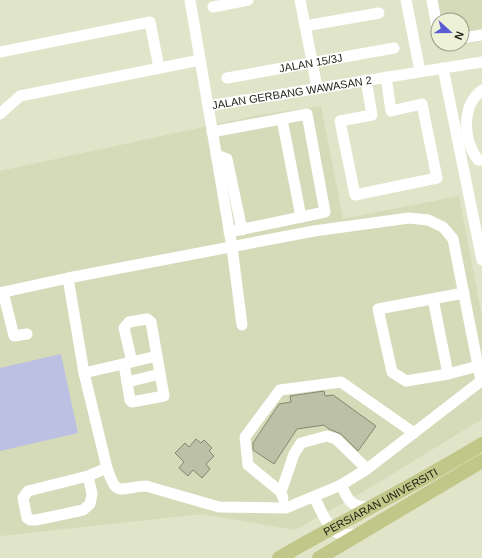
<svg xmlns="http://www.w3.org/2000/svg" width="482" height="558" font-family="Arial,sans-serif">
  <rect width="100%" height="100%" fill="#e0e4c9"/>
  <g fill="#d5dab8">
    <polygon points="427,0 482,0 482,41 448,47 440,44 462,44 462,20 438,20 438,43 436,42"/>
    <polygon points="321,106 343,219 459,196 482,317 482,419 368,489 295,530 202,514 0,536 0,171 260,115"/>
  </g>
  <polygon fill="#bcc1e4" points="61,354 78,433 0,451 0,368"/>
  <g fill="#bcc0a6" stroke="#84886f">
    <polygon points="324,391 325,396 333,395 376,426 358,451 341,434 329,429 324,425 297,429 274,464 253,450 253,443 279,404 291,402 290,396"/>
    <polygon points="196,439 201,443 204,440 212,448 209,451 214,456 206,464 210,469 202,478 193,470 188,476 179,468 184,462 175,453 185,443 189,447"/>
  </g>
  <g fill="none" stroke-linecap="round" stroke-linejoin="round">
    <g stroke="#fff" stroke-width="11">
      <polyline points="190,0 232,247 242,325"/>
      <polyline points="300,0 317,87"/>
      <polyline points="406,0 420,71"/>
      <polyline points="432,0 438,32"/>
      <polyline points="213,7 248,0"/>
      <polyline points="305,26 379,13"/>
      <polyline points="462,38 482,35"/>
      <polyline points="0,52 150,22 159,68"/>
      <polyline points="443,68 482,260"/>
      <path id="s1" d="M227,78L394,48"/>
      <polyline points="366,80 372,115 340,121 355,195 437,178 422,104 391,111 386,77"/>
      <path d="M482,90C461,106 463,140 478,160H482"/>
      <path id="s2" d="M208,106L482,62"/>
      <polyline points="0,114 20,96 200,60"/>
      <polyline points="282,119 301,217"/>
      <polyline points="212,132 307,114 325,212 229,232"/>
      <polyline points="216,155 227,159 242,230"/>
      <polyline points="3,292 14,336 27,334"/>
      <path d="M0,293L68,278L314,231L409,218L428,220L443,227L453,239L481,381L367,469L341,485L286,508L219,507L146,486C119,487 117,499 107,468L84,373L68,278"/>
      <polyline points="433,299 448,374 406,381 392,372 378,309 464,293"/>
      <polyline points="124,364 130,400 132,402 164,396 151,322 147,319 129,322 124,328 132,362"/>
      <polyline points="84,373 157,356"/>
      <polyline points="448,374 478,366"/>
      <polyline points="127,382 160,374"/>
      <polyline points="88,476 92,494 90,504 83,510 36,520 30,520 27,518 23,498 28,491 88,476 107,468"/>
      <path d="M341,485C349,501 350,507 370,507"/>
      <polyline points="281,492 248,465 245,437 280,390 341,382 414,433"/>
      <path d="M314,497C319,506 327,527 336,532C343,536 352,534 359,534"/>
      <polyline points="283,498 281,492 294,454 301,443 327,436 336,439 367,469"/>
    </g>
    <g stroke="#c1c788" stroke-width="14">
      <path id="s3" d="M279,558C346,519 416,485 482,444"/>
      <polyline points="319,558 482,461"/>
    </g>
  </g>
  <g text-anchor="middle" stroke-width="4" stroke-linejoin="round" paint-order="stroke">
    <g font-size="11" fill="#1a1c12" stroke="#edf1d6">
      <text dy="4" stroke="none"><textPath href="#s1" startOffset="85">JALAN 15/3J</textPath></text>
      <text dy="4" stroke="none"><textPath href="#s2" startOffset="85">JALAN GERBANG WAWASAN 2</textPath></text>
      <text dy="4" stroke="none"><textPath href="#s3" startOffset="116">PERSIARAN UNIVERSITI</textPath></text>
    </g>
  </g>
  <g transform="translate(450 32) rotate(111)"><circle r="19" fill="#edf1d6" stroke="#999c88"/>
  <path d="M0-3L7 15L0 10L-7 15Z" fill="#5b5cd4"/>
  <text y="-6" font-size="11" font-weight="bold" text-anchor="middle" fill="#1a1c12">N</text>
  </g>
</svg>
